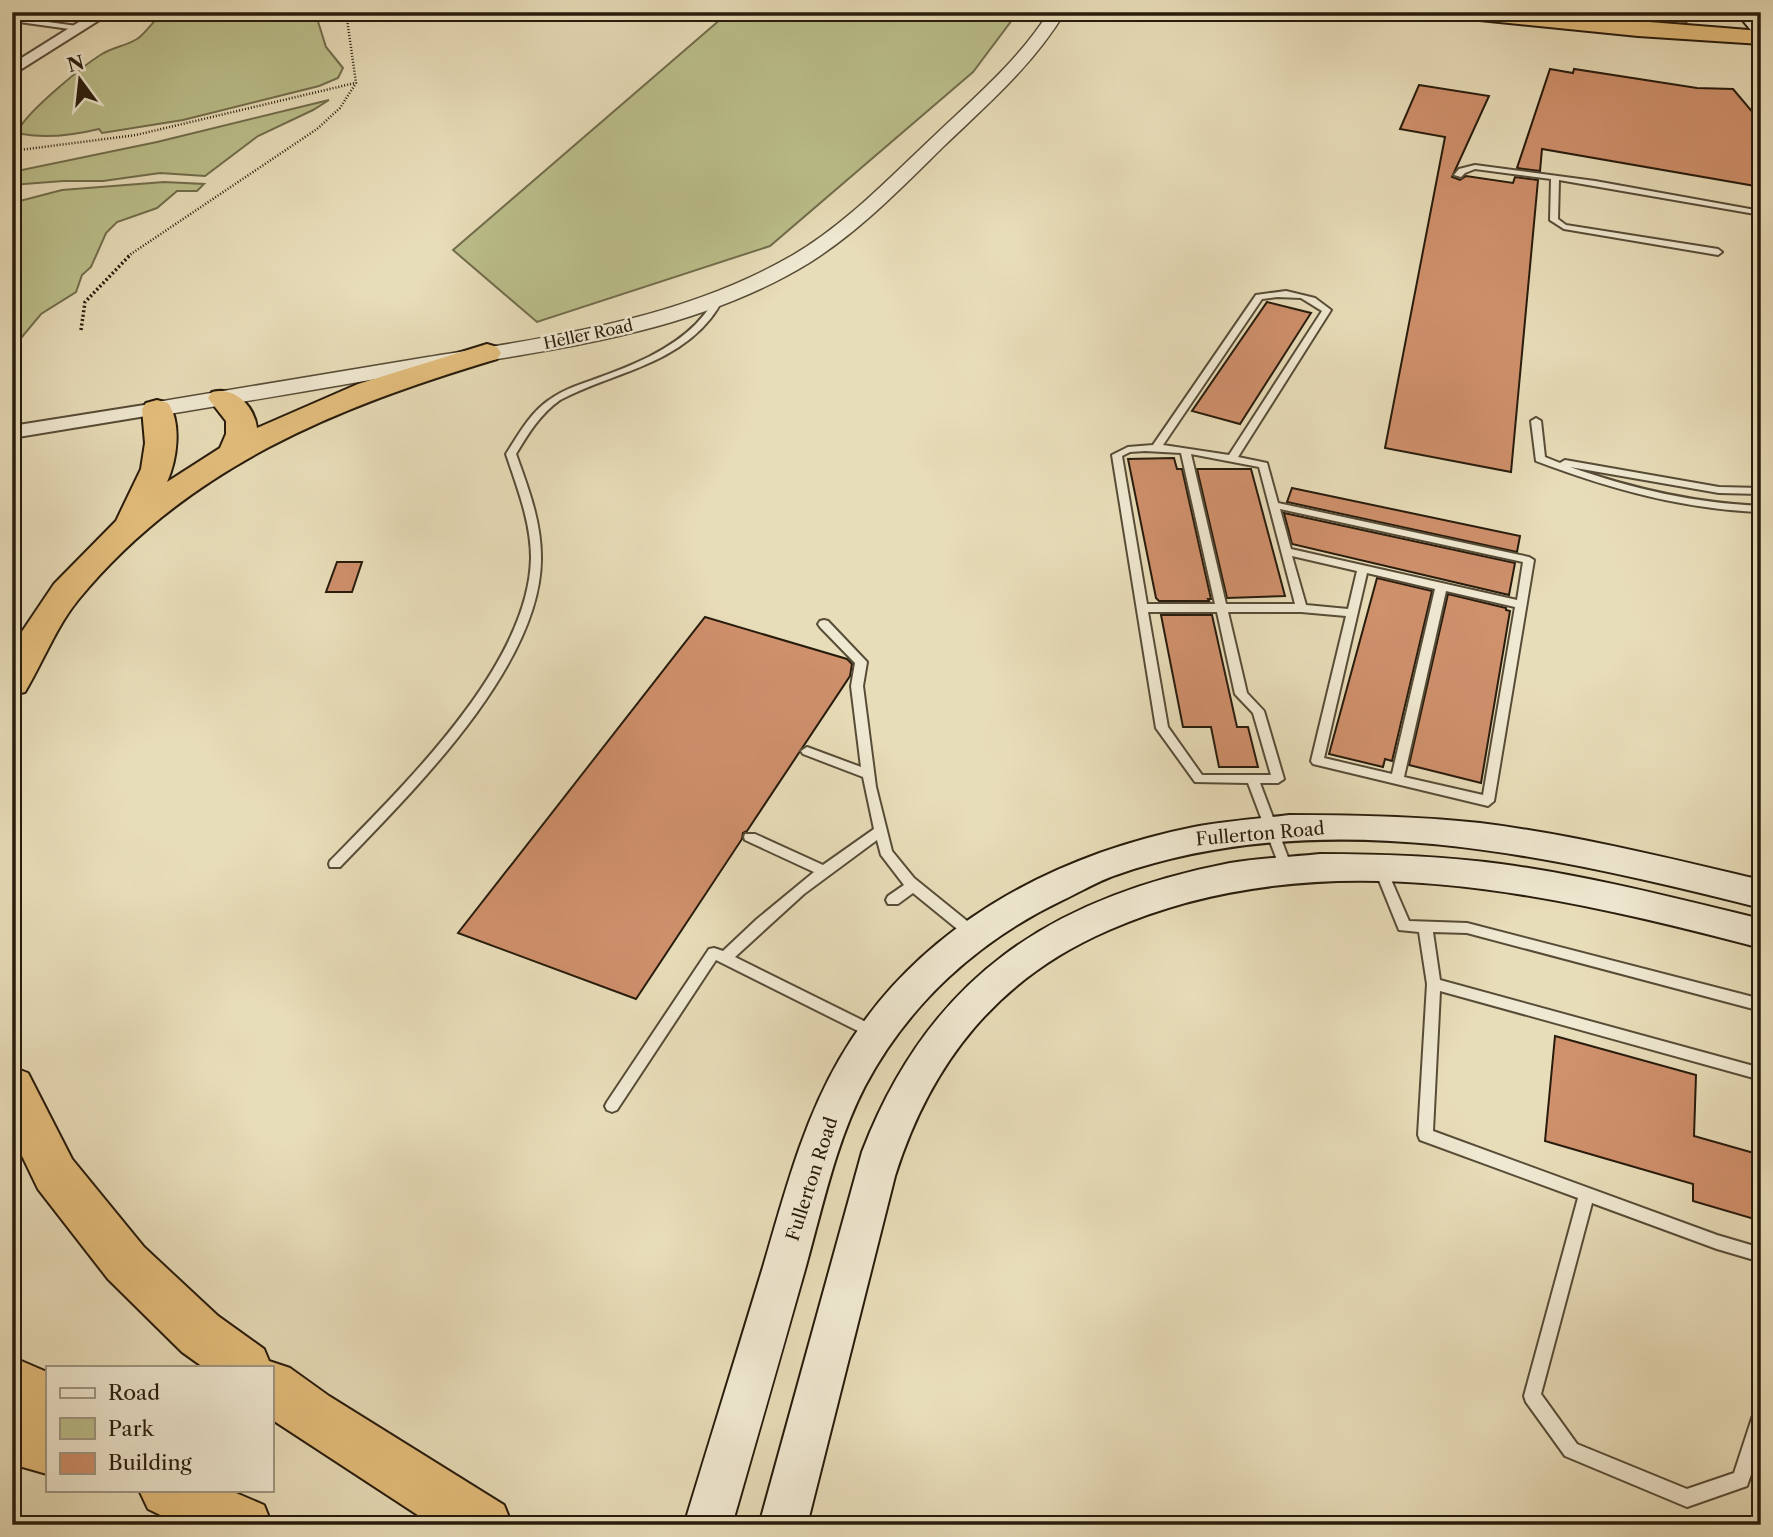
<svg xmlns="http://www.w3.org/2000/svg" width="1773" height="1537" font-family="'Libre Caslon Text',serif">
  <rect width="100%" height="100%" fill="#e8ddb9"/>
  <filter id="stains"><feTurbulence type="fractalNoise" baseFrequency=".00286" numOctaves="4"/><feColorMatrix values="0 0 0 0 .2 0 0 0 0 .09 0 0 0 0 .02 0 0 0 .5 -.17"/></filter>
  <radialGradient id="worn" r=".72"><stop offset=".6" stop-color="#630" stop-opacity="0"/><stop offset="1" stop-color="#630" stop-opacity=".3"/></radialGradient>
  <g fill="#bbbf8b" stroke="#716d4c" stroke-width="2">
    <path d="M163,12H315L326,47L343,68L338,78L319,86L183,120L102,133L99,129C74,135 48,139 22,134L19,129C29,110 84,65 102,54C113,47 126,46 137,39C144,35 155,19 163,12Z"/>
    <polygon points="729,12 1018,12 973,72 770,246 537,322 453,250"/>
    <polygon points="329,100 313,110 258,136 205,176 160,173 103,181 63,181 12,185 12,172 157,142"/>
    <polygon points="164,182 204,184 197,191 177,191 157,208 117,222 106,233 91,267 82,275 76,292 41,314 17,343 12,345 12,203 62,190"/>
  </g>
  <g fill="#cf906c" stroke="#271b0c" stroke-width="2">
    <polygon points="1550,69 1573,73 1574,69 1697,88 1733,89 1761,122 1761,187 1542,149 1540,171 1517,168"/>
    <polygon points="1419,85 1489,96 1452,177 1460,180 1466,176 1513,183 1515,177 1538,180 1511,472 1385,448 1445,137 1400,129"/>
    <polygon points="1267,302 1311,313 1240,424 1192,411"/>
    <polygon points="1174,458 1177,469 1182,469 1211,599 1208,599 1209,601 1159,601 1156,598 1128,459"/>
    <polygon points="1197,469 1251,469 1285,596 1227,598"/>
    <polygon points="1292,488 1520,536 1517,552 1287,502"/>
    <polygon points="1284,513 1515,563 1509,595 1292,544"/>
    <polygon points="337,562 362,562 352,592 326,592"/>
    <polygon points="1377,578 1432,591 1392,761 1385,759 1383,767 1329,754"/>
    <polygon points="1448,594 1506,608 1506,610 1510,611 1481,783 1409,765"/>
    <polygon points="1161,615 1212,615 1237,727 1248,727 1258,767 1219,767 1211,727 1183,727"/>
    <polygon points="705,617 847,659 852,664 850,676 747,831 743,833 742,839 636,999 458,933"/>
    <polygon points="1555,1036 1696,1075 1694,1136 1761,1155 1761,1221 1693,1201 1693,1184 1545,1141"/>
  </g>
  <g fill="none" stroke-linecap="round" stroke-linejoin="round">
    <g stroke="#574c37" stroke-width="4">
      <g id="service">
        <polygon points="1592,12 1624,12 1681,17 1679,12 1685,12 1689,19 1686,21"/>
        <polygon points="12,17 77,26 80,28 77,30 12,21"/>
        <polygon points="1475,165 1595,181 1761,211 1761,215 1559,180 1558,219 1566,225 1718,249 1722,252 1718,255 1564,229 1550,220 1551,179 1475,169 1465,173 1461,177 1454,175 1459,169"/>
        <path d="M1286,291L1315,298L1331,310L1238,457L1267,463L1278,503L1529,557L1534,560L1494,801L1488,806L1313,764L1311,761L1346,616L1301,612H1228L1247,693L1264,711L1284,779L1278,783H1260L1292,868L1291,871H1281L1280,868L1248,783L1195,782L1156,728L1112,455L1128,447L1153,445L1256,295ZM1277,297L1301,298L1322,311L1229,455L1163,445L1262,299ZM1145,451L1181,453L1215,604H1147L1122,456L1130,452ZM1191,454L1259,467L1295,604H1226ZM1280,509L1523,562L1517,600L1291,549ZM1292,556L1357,571L1348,609L1306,605ZM1367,573L1435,589L1392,774L1324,758ZM1446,591L1515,607L1483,795L1404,777ZM1148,612H1217L1235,694L1253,713L1271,775H1202L1168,727Z"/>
        <path d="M717,297L721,300C720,307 715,312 711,318C673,366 611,373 560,400C540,414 528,434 516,454C528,487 541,521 541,557C542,666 411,793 340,867H330L329,864L330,861C402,787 529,666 531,558C531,522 517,487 506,454C518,435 530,413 549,400C564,389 581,384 598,378C633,365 669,351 696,324C703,316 711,308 714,298Z"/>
        <path d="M1536,418L1541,421L1545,457L1560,463L1565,460L1719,487L1761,488V494L1719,493L1570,467C1633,489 1694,503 1761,506V512C1682,509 1610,489 1536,461L1531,421Z"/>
        <polygon points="824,620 828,621 867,662 863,686 876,787 892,851 914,878 977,929 979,933 977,937 972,938 967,937 913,893 898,904 888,904 886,900 888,896 904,885 881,855 877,840 804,894 735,957 880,1029 882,1033 880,1037 875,1039 870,1037 716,960 617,1110 612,1112 607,1110 605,1106 607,1102 709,949 714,948 723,951 757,919 814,872 745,840 744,837 745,834 755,834 823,865 874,829 863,777 803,754 801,751 807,747 861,767 851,686 855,663 820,627 818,624 820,621"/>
        <polygon points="1380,863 1385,865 1386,868 1409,921 1467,923 1761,999 1761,1011 1467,933 1433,932 1440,980 1761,1068 1761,1080 1440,991 1433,1131 1717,1235 1761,1248 1761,1262 1717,1249 1592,1203 1541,1394 1577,1444 1687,1489 1734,1473 1752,1418 1755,1412 1761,1410 1761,1445 1747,1486 1687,1507 1565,1456 1526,1402 1524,1396 1578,1198 1420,1140 1418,1135 1427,984 1419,932 1399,930 1374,868 1375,865"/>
      </g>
    </g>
    <g stroke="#574c37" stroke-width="4">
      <g id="minor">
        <polygon points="95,12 112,12 12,75 12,64"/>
        <polygon points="157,403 167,409 164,413 12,438 12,426"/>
      </g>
    </g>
    <g stroke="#574c37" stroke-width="3">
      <path id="tertiary" d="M1049,12H1065C1033,65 989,103 945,145C902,187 860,231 809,263C698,331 560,349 434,369C342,385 249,401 157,416L149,414L145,409L149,404L157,402C247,387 338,372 428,357C552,337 683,319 793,255C846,224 889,178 934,136C975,97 1018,61 1049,12Z"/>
    </g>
    <g stroke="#271b0c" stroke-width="4">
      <g id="secondary">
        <polygon points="1736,12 1755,12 1761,18 1761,36 1754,34"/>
        <path d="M1289,815C1353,815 1416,816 1480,823C1575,835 1668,858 1761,880V908C1553,856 1325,802 1116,875C1098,881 1080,892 1063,900C979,940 909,1003 865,1086C836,1142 823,1205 806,1266C782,1352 757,1438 732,1525H684C710,1439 737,1353 763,1267C784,1196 802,1124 839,1060C914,929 1050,856 1194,827C1225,821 1258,819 1289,815Z"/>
        <path d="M1320,854C1381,854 1441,856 1501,864C1589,876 1675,898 1761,919V948C1550,893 1317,838 1109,930C998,978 931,1062 895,1176L807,1525H759L862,1152C929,977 1051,898 1230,863C1260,858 1291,857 1320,854Z"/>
      </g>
    </g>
    <g stroke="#271b0c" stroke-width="4">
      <g id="motorway">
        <polygon points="1450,12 1525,12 1761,31 1761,44 1638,36 1460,18 1453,16"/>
        <path d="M487,344L497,347L501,353L497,359C337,407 188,466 78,600C56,627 43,662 25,692L12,695V649L19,636L54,584L116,521L141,469L145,443L142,409L146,403L157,400L168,403C182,423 177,460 167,482L220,448L226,434V421L208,398L212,392C234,386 254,405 257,428L358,384Z"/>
        <polygon points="12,1067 28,1073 72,1159 144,1247 218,1316 264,1349 269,1361 290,1368 329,1396 504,1505 512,1525 433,1525 271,1419 271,1367 203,1367 182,1352 108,1279 38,1189 12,1135"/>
        <polygon points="12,1357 47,1372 47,1474 12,1464 12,1410 16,1411 12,1410"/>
        <polygon points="139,1490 229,1490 264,1505 272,1525 181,1525 148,1509"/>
      </g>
    </g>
    <g stroke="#271b0c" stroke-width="2.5" stroke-dasharray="1 2" stroke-linecap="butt">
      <polyline points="12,151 136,135 355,83"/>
      <polyline points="128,256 317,129 340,108 356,83 346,12"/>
    </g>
    <polyline stroke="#271b0c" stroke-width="3.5" stroke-dasharray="2 2.5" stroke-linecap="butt" points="81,330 85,302 131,254"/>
    <use href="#service" fill="#f0e9d2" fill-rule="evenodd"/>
    <use href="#minor" fill="#f0e9d2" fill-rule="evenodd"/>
    <use href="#tertiary" fill="#f0e9d2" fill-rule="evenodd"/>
    <use href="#secondary" fill="#f0e9d2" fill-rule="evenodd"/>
    <use href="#motorway" fill="#e4be7c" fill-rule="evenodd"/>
  </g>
  <g text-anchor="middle" stroke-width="5" stroke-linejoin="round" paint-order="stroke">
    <g font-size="16" fill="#271b0c" stroke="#f0e9d2">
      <text transform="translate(588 334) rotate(-12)" y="6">Heller Road</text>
    </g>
    <g font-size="18" fill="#271b0c" stroke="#f0e9d2">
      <text transform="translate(1260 834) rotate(-5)" y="6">Fullerton Road</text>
      <text transform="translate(812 1179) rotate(-72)" y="6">Fullerton Road</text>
    </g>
  </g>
  <rect width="1773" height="1537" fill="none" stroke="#e8ddb9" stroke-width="42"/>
  <rect x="14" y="14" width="1745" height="1509" fill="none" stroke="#271b0c" stroke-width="3.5"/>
  <rect x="21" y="21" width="1731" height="1495" fill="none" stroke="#271b0c" stroke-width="2"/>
  <rect x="46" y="1366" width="228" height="126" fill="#f0e9d2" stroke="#a09783" stroke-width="2"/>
  <rect x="60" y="1388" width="35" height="10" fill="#f0e9d2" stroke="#a09783" stroke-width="2"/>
  <text x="108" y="1400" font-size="21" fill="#271b0c">Road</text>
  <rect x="60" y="1418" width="35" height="21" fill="#bbbf8b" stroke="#a09783" stroke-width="2"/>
  <text x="108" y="1436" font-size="21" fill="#271b0c">Park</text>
  <rect x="60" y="1453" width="35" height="21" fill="#cf906c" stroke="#a09783" stroke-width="2"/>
  <text x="108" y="1470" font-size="21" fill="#271b0c">Building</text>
  <g transform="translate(80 80) rotate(345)" stroke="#f0e9d2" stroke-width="5" paint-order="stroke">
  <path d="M0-5L12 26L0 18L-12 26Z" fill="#271b0c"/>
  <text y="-10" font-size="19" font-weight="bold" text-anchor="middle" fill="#271b0c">N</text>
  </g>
  <rect width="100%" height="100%" filter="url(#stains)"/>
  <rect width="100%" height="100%" fill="url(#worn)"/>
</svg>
